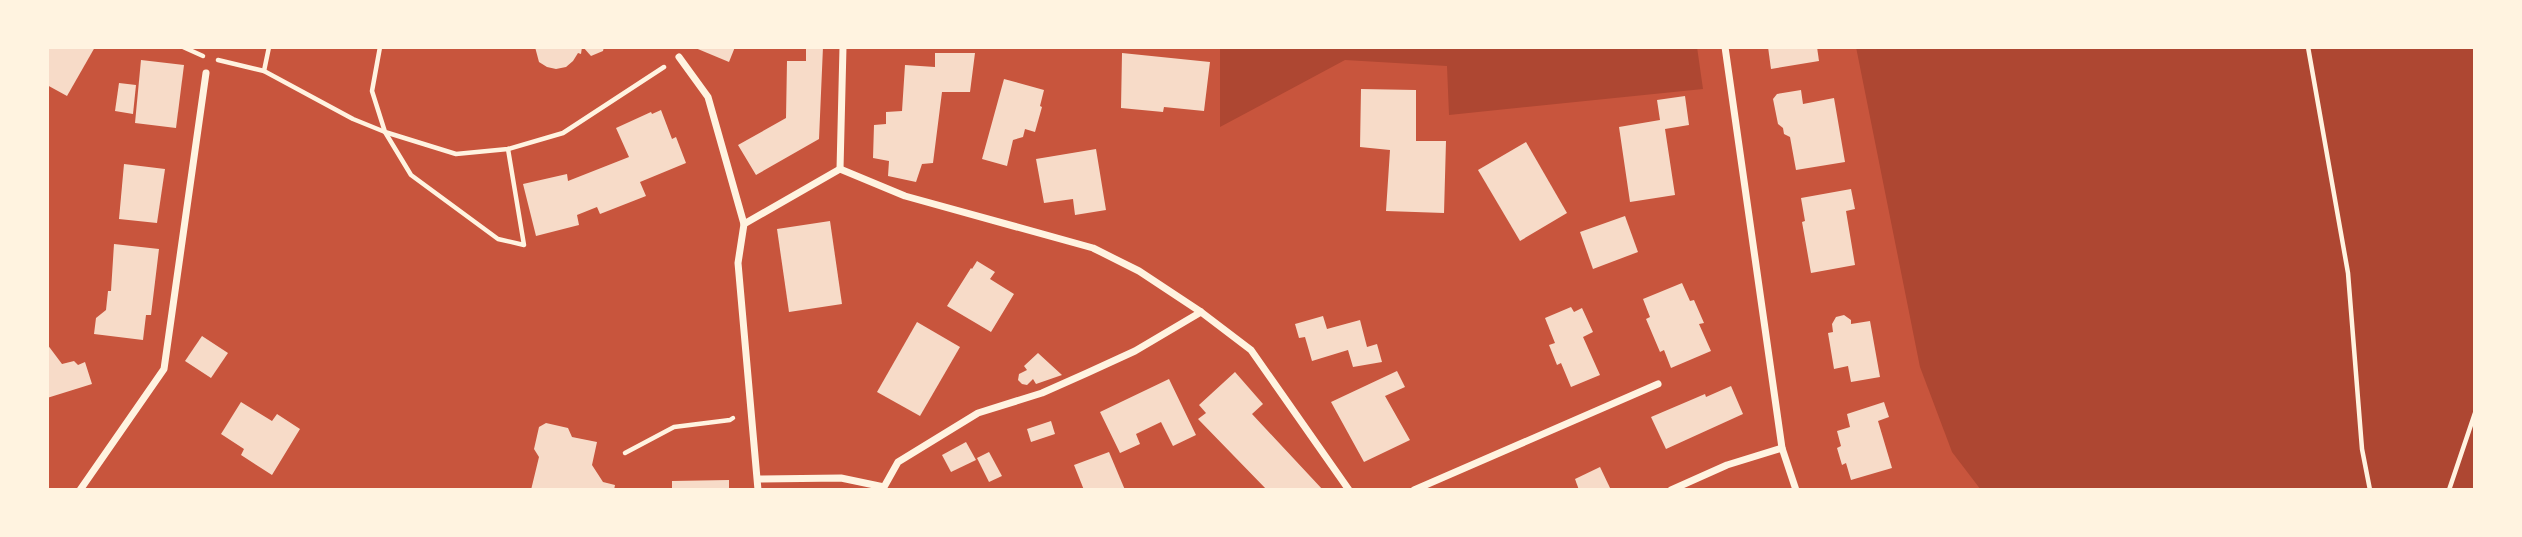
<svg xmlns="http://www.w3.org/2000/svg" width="2522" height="537" font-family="Figtree,sans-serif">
  <rect width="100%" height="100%" fill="#c8553d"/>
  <g fill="#ae4732">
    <polygon points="1220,47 1697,47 1703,89 1449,115 1447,66 1345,60 1220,127"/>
    <polygon points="1856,47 2475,47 2475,490 1981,490 1952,452 1920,367"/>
  </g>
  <g fill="#f7dbc8">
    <polygon points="47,47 95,47 67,96 47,85"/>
    <polygon points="535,47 582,47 581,54 578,53 573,61 566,67 556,69 547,67 539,62"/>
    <polygon points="583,47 604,47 603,51 591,56"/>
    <polygon points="693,47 735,47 729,62"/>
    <polygon points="806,47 823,47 819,139 756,175 738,145 786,118 787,61 806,61"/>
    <polygon points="1768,47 1817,47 1819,61 1771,69"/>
    <polygon points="935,53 975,53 970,92 942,92 933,163 922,164 916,182 888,176 889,161 873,158 874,125 886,124 886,112 902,111 905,65 935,67"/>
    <polygon points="1122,53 1210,62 1204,111 1164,107 1163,112 1121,108"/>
    <polygon points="141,60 184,65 176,128 135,123"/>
    <polygon points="1004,79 1044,90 1040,106 1042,107 1035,132 1025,129 1023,137 1013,140 1007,166 982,159"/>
    <polygon points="119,83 136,85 133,114 115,111"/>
    <polygon points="1361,89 1416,90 1416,141 1446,141 1444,213 1386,211 1390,150 1360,147"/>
    <polygon points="1801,90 1803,104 1834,98 1845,162 1796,170 1790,137 1784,134 1783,128 1778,124 1773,99 1777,94"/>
    <polygon points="1685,96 1689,125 1665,129 1675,195 1630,202 1619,127 1660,120 1657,100"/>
    <polygon points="661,110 672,139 676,137 686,163 640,182 646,196 600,214 597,207 577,215 579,225 536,236 523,184 567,174 568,181 629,157 616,128 651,112 652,114"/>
    <polygon points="1526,142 1567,213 1520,241 1478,170"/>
    <polygon points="1096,149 1106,210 1075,215 1073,199 1044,203 1036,159"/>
    <polygon points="124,164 165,169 157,223 119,219"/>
    <polygon points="1851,189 1855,209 1846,211 1855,265 1811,273 1802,222 1805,221 1801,198"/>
    <polygon points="1625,216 1638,252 1593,269 1580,232"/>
    <polygon points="830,221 842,304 789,312 777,229"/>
    <polygon points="114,244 159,249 151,315 146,315 143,340 94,334 96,318 106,310 108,291 111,291"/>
    <polygon points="977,261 995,272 990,279 1014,294 991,332 947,306 971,268 972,269"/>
    <polygon points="1682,283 1690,301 1694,300 1704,323 1699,324 1711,351 1671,368 1664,350 1660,352 1646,319 1650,317 1643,299"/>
    <polygon points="1571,307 1574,312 1582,308 1593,332 1583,337 1600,375 1571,387 1561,363 1557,365 1549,345 1555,343 1545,318"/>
    <polygon points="1844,315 1851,320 1851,324 1870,321 1880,377 1851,382 1848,366 1834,369 1828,333 1833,332 1832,324 1836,317"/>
    <polygon points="1323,316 1327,329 1360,320 1367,347 1377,344 1382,362 1353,367 1348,350 1312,361 1305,337 1299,338 1295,324"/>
    <polygon points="917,322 960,347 920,416 877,392"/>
    <polygon points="202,336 228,353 211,378 185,361"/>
    <polygon points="47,344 62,364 74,361 78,365 85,362 92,384 47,398"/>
    <polygon points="1038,353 1062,375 1036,384 1033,379 1027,385 1022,384 1018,380 1019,374 1027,370 1024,366"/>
    <polygon points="1397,371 1405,387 1385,396 1410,440 1364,462 1331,402"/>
    <polygon points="1235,372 1263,404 1252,414 1323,490 1267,490 1198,419 1206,413 1199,405"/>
    <polygon points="1169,379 1196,435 1173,446 1161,422 1136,434 1140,444 1120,453 1100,412"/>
    <polygon points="1731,386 1743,414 1666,449 1651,417 1705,394 1706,397"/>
    <polygon points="241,402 272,421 277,414 300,429 272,475 241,455 244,449 221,434"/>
    <polygon points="1884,402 1889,417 1878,421 1892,468 1851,480 1846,463 1842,465 1837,448 1841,446 1837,431 1850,427 1847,414"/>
    <polygon points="1051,421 1055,434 1031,442 1027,429"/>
    <polygon points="546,423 568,428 572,437 597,442 592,465 603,482 615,485 614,490 531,490 539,457 534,449 539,427"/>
    <polygon points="966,442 976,460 951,472 942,455"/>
    <polygon points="989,452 1002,476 989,482 977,458"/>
    <polygon points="1109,452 1125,490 1084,490 1074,465"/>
    <polygon points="1600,467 1611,490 1579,490 1575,479"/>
    <polygon points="729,480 729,490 672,490 672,481"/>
  </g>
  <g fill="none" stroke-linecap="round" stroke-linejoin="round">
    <g stroke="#fff3e0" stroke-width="4.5">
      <polyline points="183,47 203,56"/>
      <polyline points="380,47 372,91 385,132 456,154 508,149 563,133 664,67"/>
      <polyline points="2308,47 2348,273 2362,449 2370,490"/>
      <polyline points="218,60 264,71 353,119 385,132 411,175 498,239 524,245 508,149"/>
      <polyline points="264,71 269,47"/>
      <polyline points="625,453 674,427 730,420 733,418"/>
      <polyline points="2449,490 2475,413"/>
    </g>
    <g stroke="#fff3e0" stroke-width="7">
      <polyline points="1725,47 1782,448 1796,490"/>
      <polyline points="679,57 708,97 744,224"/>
      <polyline points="840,169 905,196 1093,248 1139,271 1201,312 1251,350 1349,490"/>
      <polyline points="840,169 843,47"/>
      <polyline points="759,479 841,478 884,487 898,462 978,413 1042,393 1087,373 1135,351 1201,312"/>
      <polyline points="80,490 164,369 206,73"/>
      <polyline points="758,490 738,263 744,224 840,169"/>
      <polyline points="1414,490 1658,384"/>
      <polyline points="1671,490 1727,465 1782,448"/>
    </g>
  </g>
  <rect width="2522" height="537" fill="none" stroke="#fff3e0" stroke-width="98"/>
</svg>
